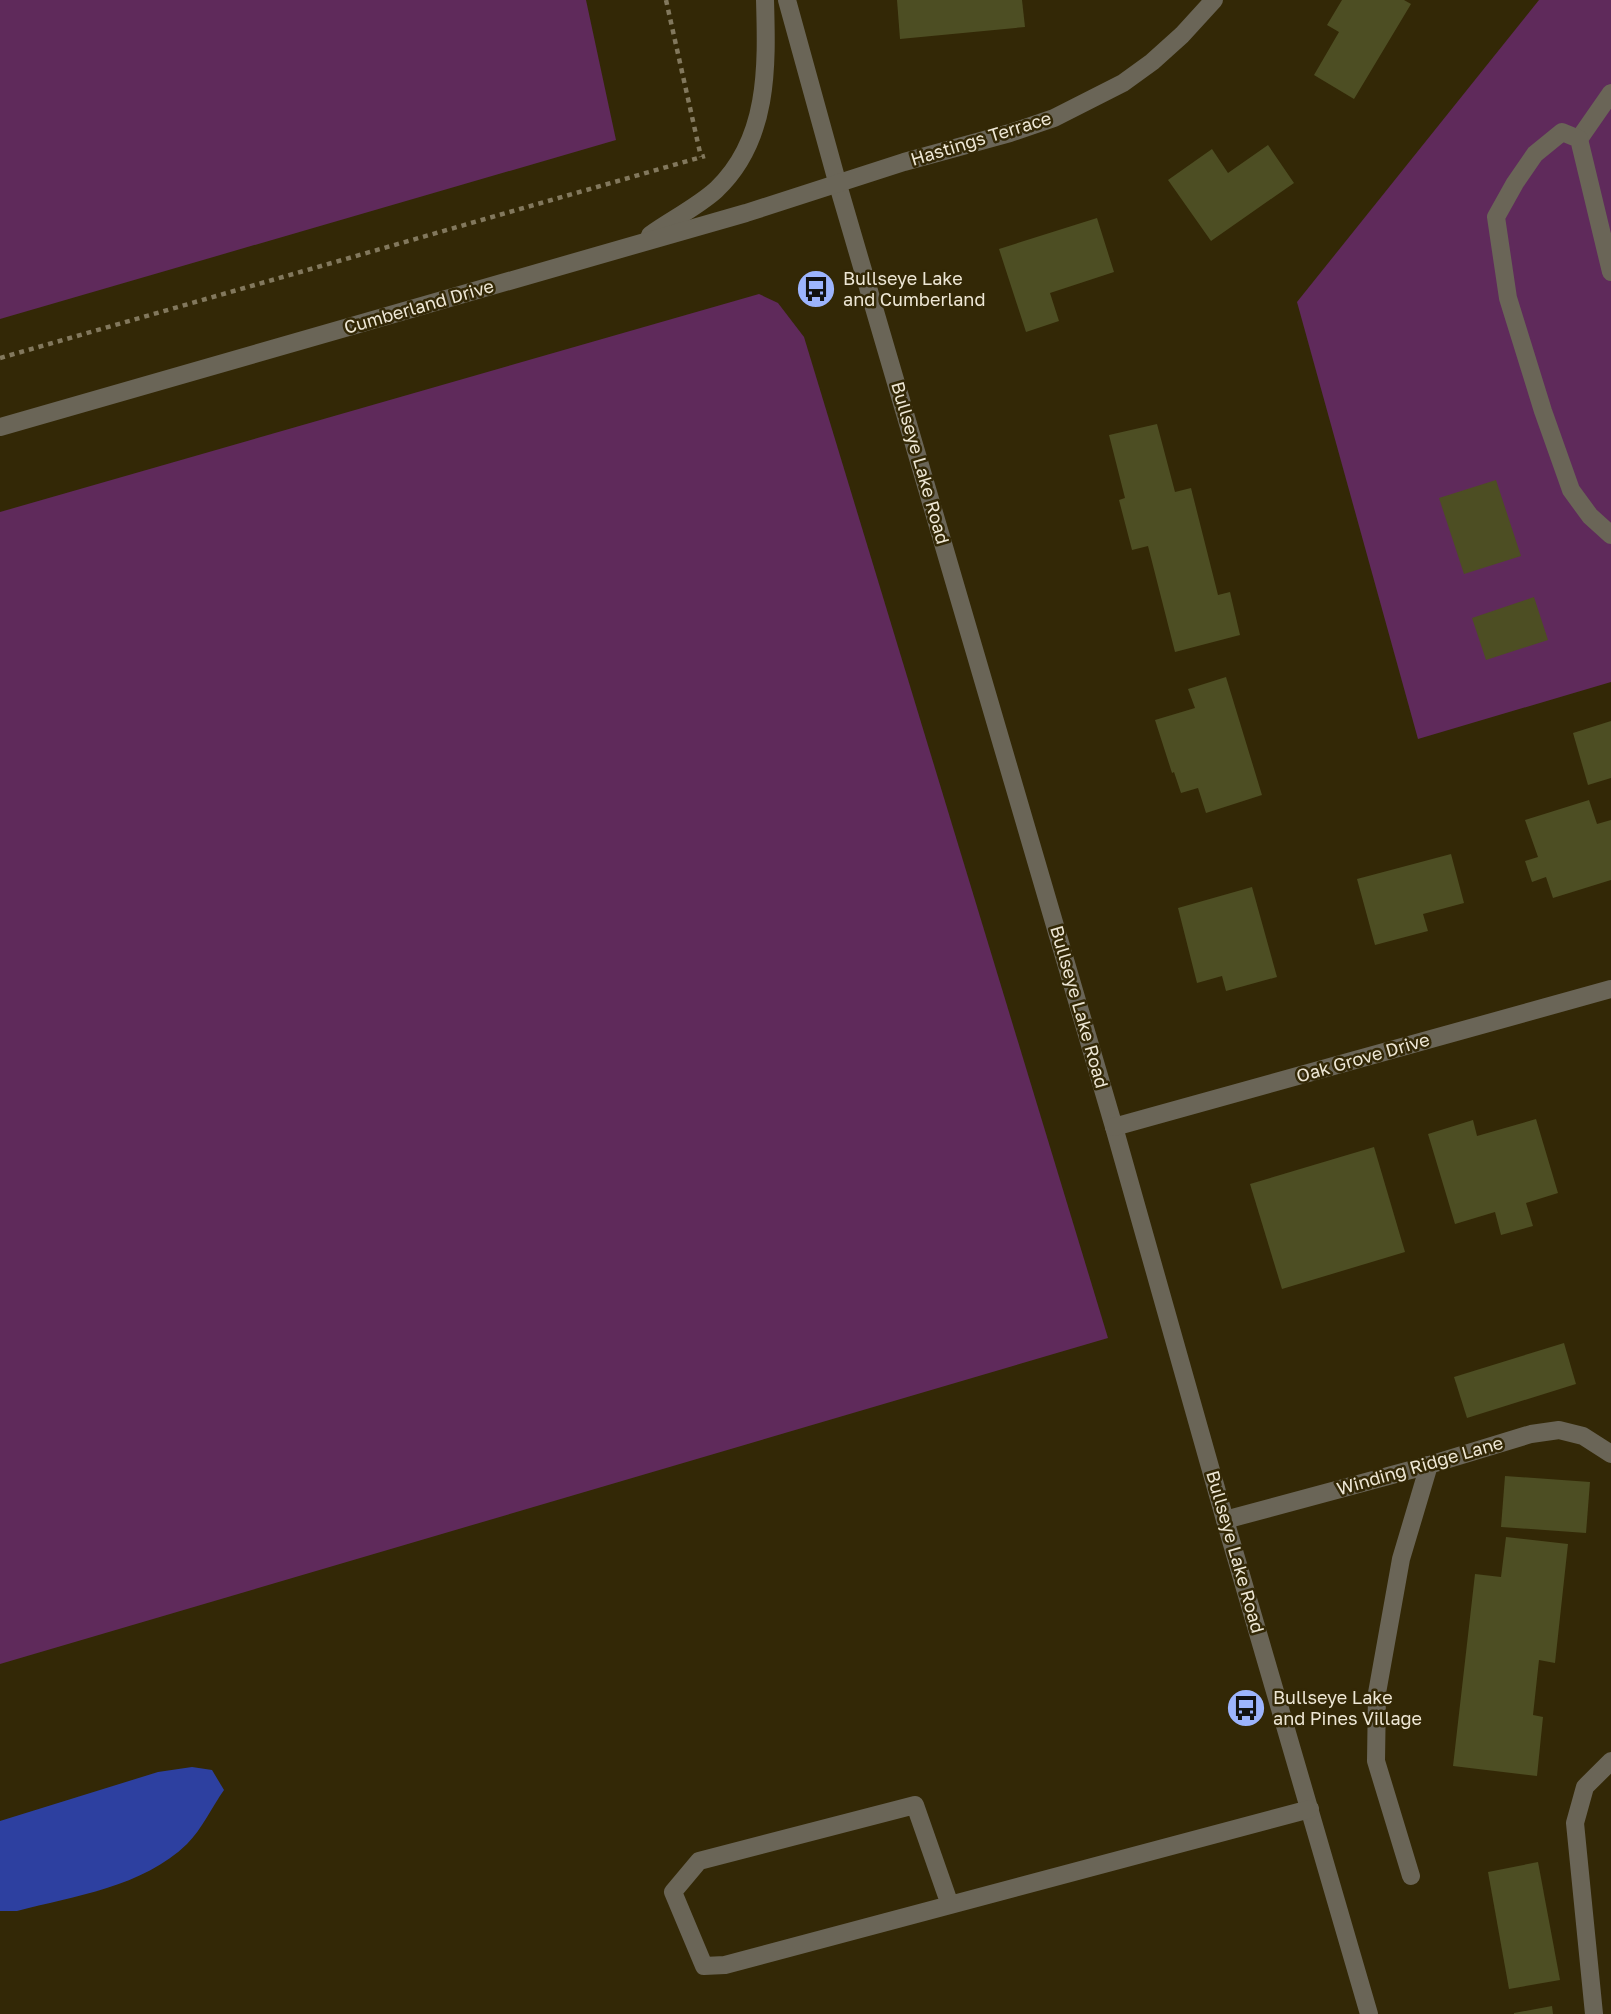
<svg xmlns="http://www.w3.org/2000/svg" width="1611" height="2014" font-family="'Golos Text',sans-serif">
  <rect width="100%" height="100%" fill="#332806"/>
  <g fill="#5f2a5b">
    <polygon points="0,0 586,0 616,140 0,319"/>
    <polygon points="1539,0 1611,0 1611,682 1418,739 1297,302"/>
    <polygon points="759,294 778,303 804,337 1108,1338 0,1664 0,512"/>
  </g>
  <path fill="#2d40a0" d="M192,1767L212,1770L224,1790C212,1807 202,1829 187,1844C143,1887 74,1896 17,1911H0V1821L158,1772Z"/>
  <g fill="#4d4e23">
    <polygon points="897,0 1022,0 1025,27 900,39"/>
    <polygon points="1342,0 1404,0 1411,4 1354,99 1314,75 1339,32 1327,25"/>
    <polygon points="1268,145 1294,183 1211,241 1168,180 1212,149 1228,173"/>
    <polygon points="1097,218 1114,272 1050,293 1059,321 1026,332 999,249"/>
    <polygon points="1157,424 1175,492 1191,488 1218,595 1230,592 1240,635 1175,652 1148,546 1132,550 1119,500 1125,498 1109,435"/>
    <polygon points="1496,480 1521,556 1464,574 1439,498"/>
    <polygon points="1534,597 1548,640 1486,660 1472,618"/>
    <polygon points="1226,677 1262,795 1206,813 1198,788 1181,793 1174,772 1172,773 1155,720 1195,708 1188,689"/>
    <polygon points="1611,721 1611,778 1588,785 1573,733"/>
    <polygon points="1589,800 1597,824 1611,820 1611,880 1553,898 1546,877 1532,882 1525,861 1538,857 1525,820"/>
    <polygon points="1451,854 1464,903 1423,914 1428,931 1375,945 1357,879"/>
    <polygon points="1252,887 1277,977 1226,991 1222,976 1197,983 1178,908"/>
    <polygon points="1536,1119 1558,1193 1526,1203 1533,1226 1501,1235 1495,1212 1455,1224 1428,1134 1473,1120 1477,1136"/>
    <polygon points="1374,1147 1405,1252 1282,1289 1250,1184"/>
    <polygon points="1564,1343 1576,1384 1467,1418 1454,1377"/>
    <polygon points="1505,1476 1590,1482 1586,1533 1501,1527"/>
    <polygon points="1506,1537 1568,1544 1555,1663 1539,1660 1533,1715 1543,1717 1537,1776 1453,1766 1475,1574 1501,1577"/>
    <polygon points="1538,1862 1560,1980 1509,1989 1488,1872"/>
    <polygon points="1552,2006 1553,2014 1514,2014 1514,2013"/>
  </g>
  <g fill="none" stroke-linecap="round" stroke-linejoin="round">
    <g stroke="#82785d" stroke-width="4.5" stroke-dasharray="5 5" stroke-linecap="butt">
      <polyline points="666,0 701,157"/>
      <polyline points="0,358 705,156"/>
    </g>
    <g stroke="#6a6557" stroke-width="18">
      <polyline points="787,0 838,185 1114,1127 1225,1520 1369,2014"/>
      <polyline points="1579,139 1611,93"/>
      <path d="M650,235C671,220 697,207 716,190C769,140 767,67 765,0"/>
      <polyline points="1611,272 1579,139 1562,132 1535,154 1515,183 1496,217 1508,298 1543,411 1571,490 1590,516 1611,535"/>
      <polyline points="0,427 746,213 904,162 1010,133 1054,118 1123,83 1152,62 1182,35 1214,0"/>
      <polyline points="1114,1127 1611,989"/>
      <polyline points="1225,1520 1429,1465 1531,1434 1559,1430 1583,1436 1611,1454"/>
      <polyline points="1411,1876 1376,1761 1377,1693 1401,1559 1429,1465"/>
      <polyline points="950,1905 915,1805 699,1861 673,1892 704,1966 725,1965 1310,1809"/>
      <polyline points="1594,2014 1575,1823 1585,1787 1611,1761"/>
    </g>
  </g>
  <defs>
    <g id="bus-disc" transform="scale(2.0125)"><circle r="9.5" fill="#9cb4fd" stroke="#332806"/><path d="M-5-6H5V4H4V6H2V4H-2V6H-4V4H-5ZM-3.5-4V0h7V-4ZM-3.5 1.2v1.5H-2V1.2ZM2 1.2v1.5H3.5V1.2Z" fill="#111"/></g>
  </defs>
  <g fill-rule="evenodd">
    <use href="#bus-disc" x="816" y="289"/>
    <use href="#bus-disc" x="1246" y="1708"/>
  </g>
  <g text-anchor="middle" stroke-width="5" stroke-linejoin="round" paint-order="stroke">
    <g font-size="18" fill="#eee7d5" stroke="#332806">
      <text transform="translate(981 139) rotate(-17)" y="6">Hastings Terrace</text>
      <text transform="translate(419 307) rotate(-16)" y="6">Cumberland Drive</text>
      <text transform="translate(920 463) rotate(74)" y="6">Bullseye Lake Road</text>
      <text transform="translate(1079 1007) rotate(74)" y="6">Bullseye Lake Road</text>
      <text transform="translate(1363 1058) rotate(-16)" y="6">Oak Grove Drive</text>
      <text transform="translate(1420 1466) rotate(-16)" y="6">Winding Ridge Lane</text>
      <text transform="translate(1235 1552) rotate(74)" y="6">Bullseye Lake Road</text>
    </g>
    <g font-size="18" fill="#eee7d5" stroke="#332806" text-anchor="start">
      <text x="843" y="285">Bullseye Lake<tspan x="843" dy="21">and Cumberland</tspan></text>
      <text x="1273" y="1704">Bullseye Lake<tspan x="1273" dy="21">and Pines Village</tspan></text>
    </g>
  </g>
</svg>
